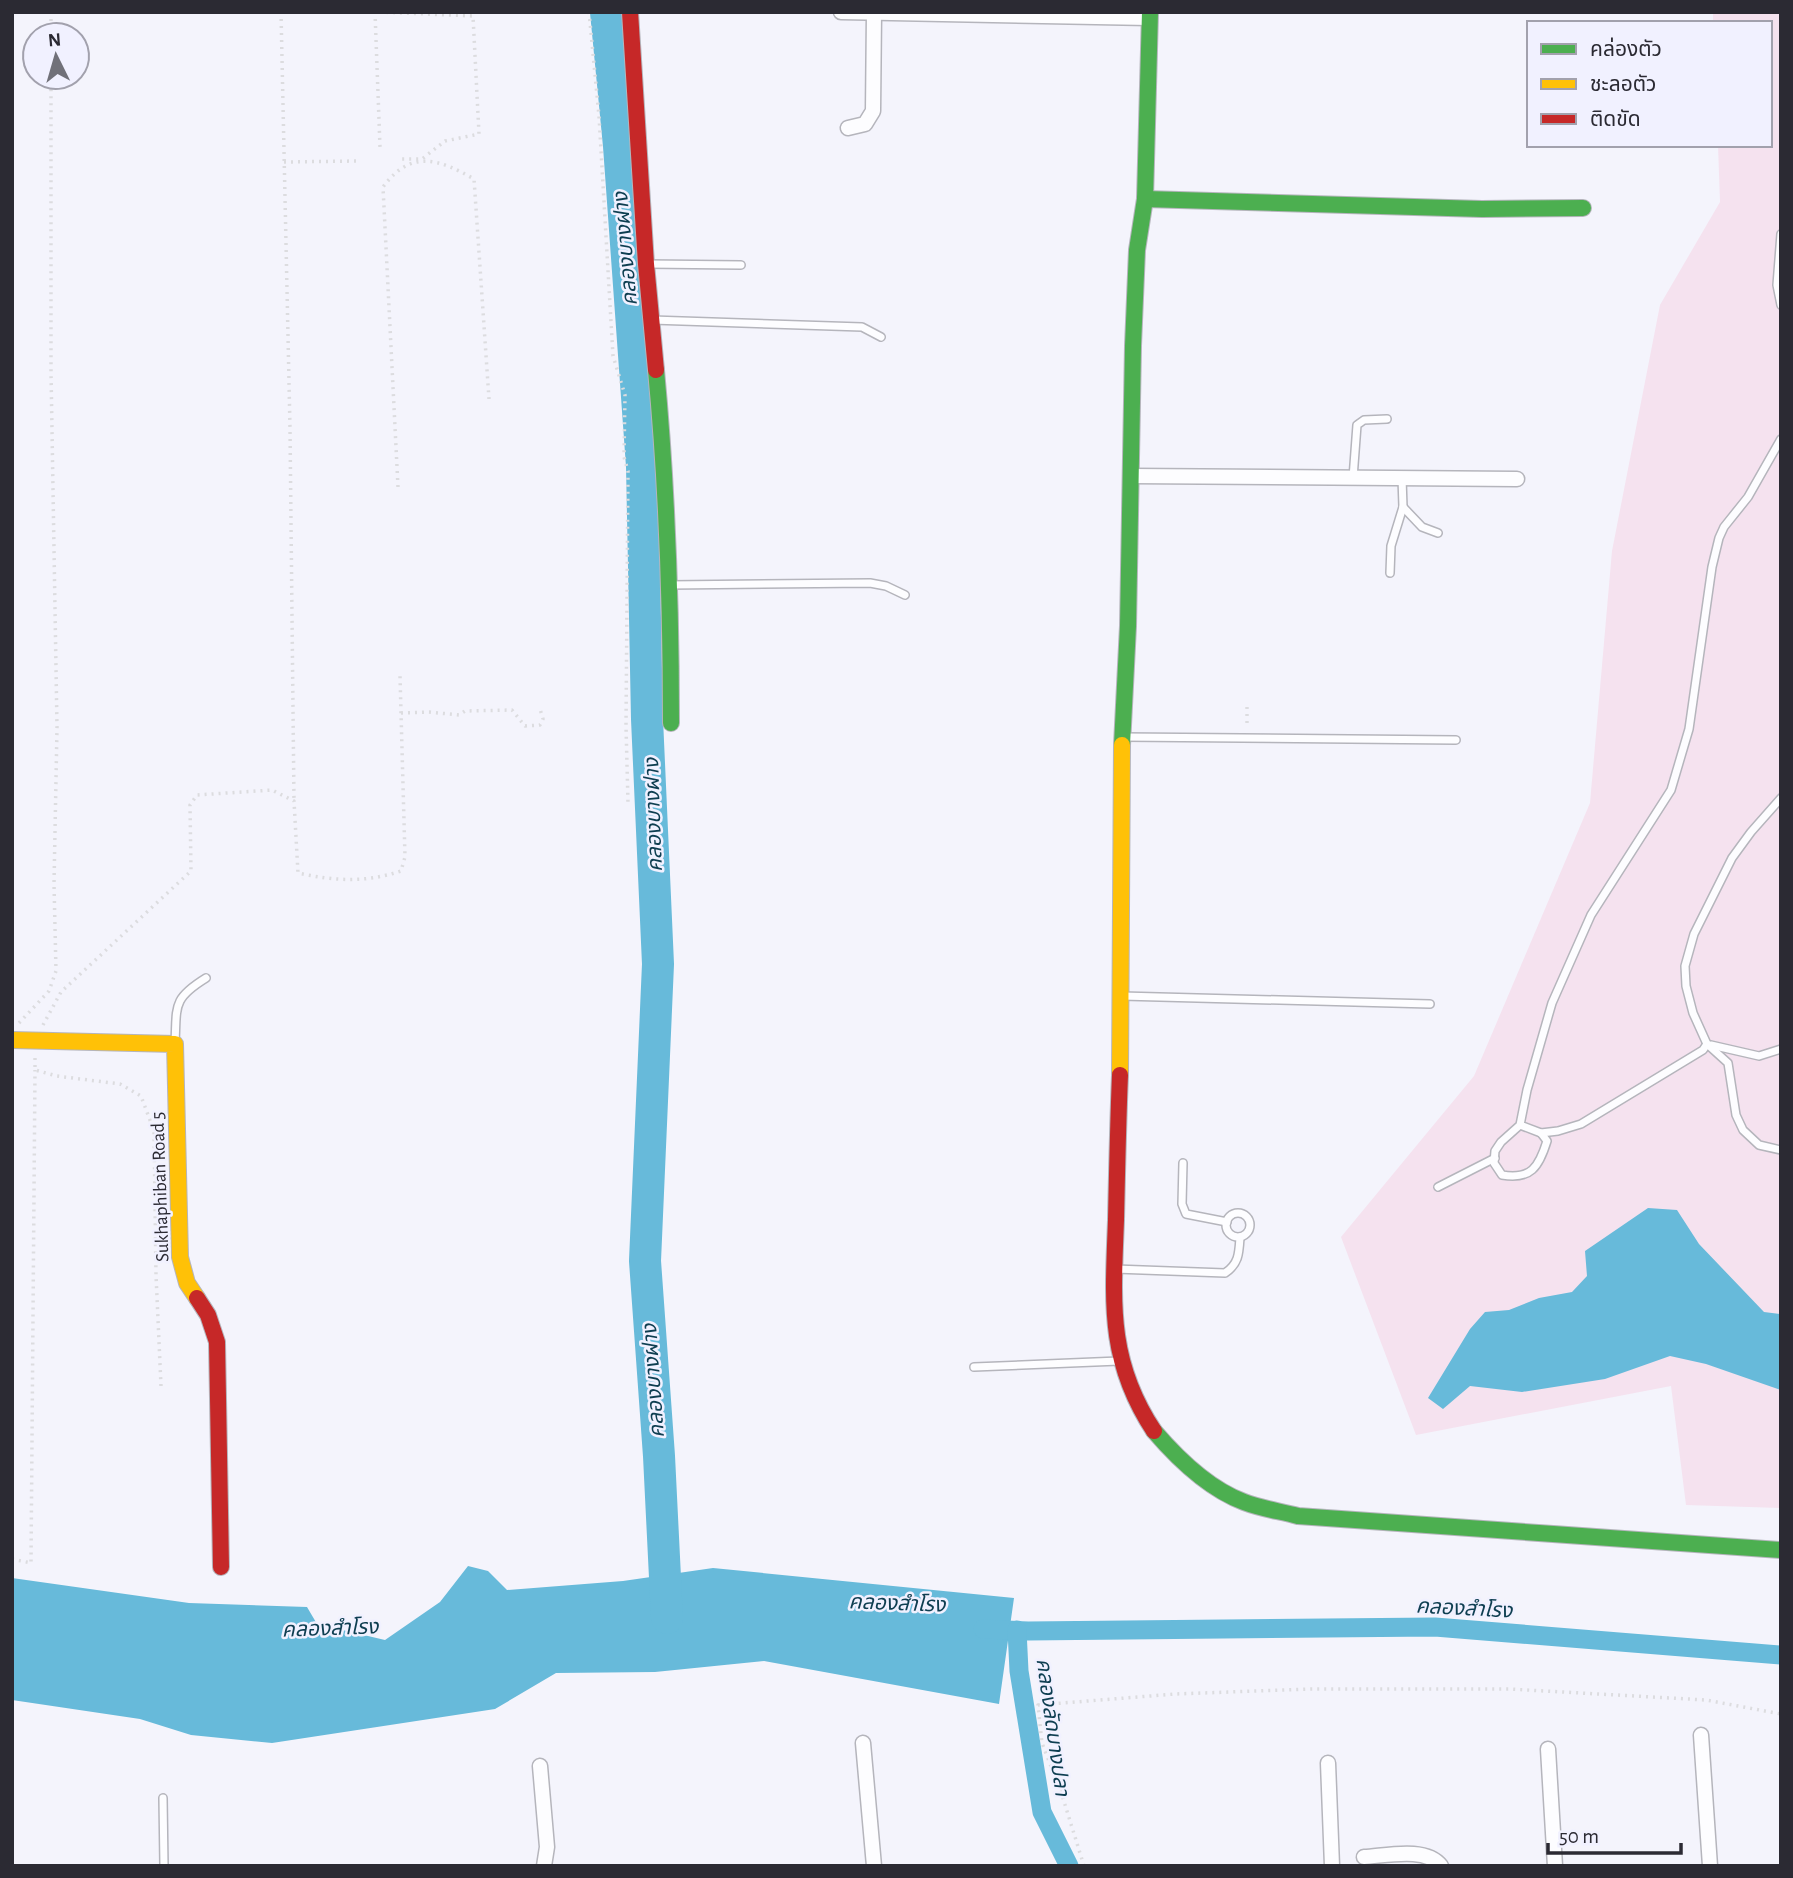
<svg xmlns="http://www.w3.org/2000/svg" width="1793" height="1878" font-family="'Alegreya Sans','Noto Sans Thai',sans-serif">
  <rect width="100%" height="100%" fill="#f4f4fc"/>
  <polygon fill="#f5e2ef" points="1713,12 1781,12 1781,1508 1686,1505 1671,1386 1416,1435 1341,1237 1474,1076 1590,803 1612,551 1660,305 1720,202 1718,145 1770,145 1770,23 1713,23"/>
  <g fill="#67bada">
    <polygon points="1648,1208 1677,1210 1699,1244 1764,1312 1781,1314 1781,1390 1706,1364 1670,1356 1605,1379 1522,1392 1470,1386 1443,1409 1428,1398 1470,1329 1485,1312 1509,1310 1539,1298 1572,1292 1587,1276 1585,1251"/>
    <polygon points="468,1566 488,1571 507,1590 623,1581 713,1568 1014,1598 999,1704 764,1661 655,1672 556,1673 495,1709 272,1743 191,1735 140,1719 12,1700 12,1578 189,1603 307,1607 317,1624 385,1640 440,1602"/>
  </g>
  <g fill="none" stroke-linecap="round" stroke-linejoin="round">
    <g stroke="#67bada" stroke-width="19">
      <polyline points="983,1629 1028,1631 1435,1627 1781,1655"/>
      <polyline points="1017,1630 1019,1671 1042,1812 1069,1866"/>
    </g>
    <polyline stroke="#67bada" stroke-width="32" points="606,12 619,146 642,466 647,719 658,964 645,1261 659,1456 667,1618"/>
    <g stroke="#b5b5bc" stroke-width="10">
      <g id="lane">
        <polyline points="1781,234 1777,285 1781,305"/>
        <polyline points="647,264 741,265"/>
        <polyline points="652,320 862,327 881,337"/>
        <polyline points="1353,478 1357,425 1364,420 1387,419"/>
        <polyline points="1403,507 1422,527 1438,533"/>
        <polyline points="1390,573 1391,546 1403,507 1402,478"/>
        <polyline points="669,585 870,583 886,586 905,595"/>
        <polyline points="1123,737 1456,740"/>
        <polyline points="1781,798 1751,832 1732,858 1694,934 1685,966 1686,986 1693,1013 1707,1044 1728,1063 1736,1115 1743,1130 1759,1145 1781,1150"/>
        <polyline points="1122,996 1430,1004"/>
        <path d="M175,1043C177,1006 172,999 206,978"/>
        <polyline points="1711,1045 1759,1056 1781,1049"/>
        <path d="M1520,1125L1541,1133L1547,1141C1539,1167 1531,1180 1502,1175L1494,1163L1495,1151L1501,1142L1520,1125L1527,1090L1552,1003L1591,915L1671,790L1689,729L1712,567L1719,538L1724,527L1748,497L1781,439"/>
        <polyline points="1541,1133 1558,1131 1581,1124 1703,1050 1707,1044"/>
        <polyline points="1183,1163 1182,1204 1186,1214 1227,1222"/>
        <polyline points="1438,1187 1495,1158"/>
        <circle cx="1238" cy="1225" r="12"/>
        <path d="M1115,1269L1225,1273C1239,1264 1239,1253 1240,1237"/>
        <polyline points="974,1367 1119,1361"/>
        <polyline points="163,1798 164,1866"/>
      </g>
    </g>
    <g stroke="#b5b5bc" stroke-width="17">
      <g id="street">
        <polyline points="841,12 1149,18"/>
        <polyline points="848,128 865,124 873,111 874,13"/>
        <polyline points="1131,476 1517,479"/>
        <polyline points="1701,1735 1710,1866"/>
        <polyline points="863,1743 874,1866"/>
        <polyline points="1548,1749 1555,1866"/>
        <polyline points="1328,1763 1332,1866"/>
        <polyline points="540,1766 547,1847 544,1866"/>
        <path d="M1364,1857C1385,1856 1426,1846 1441,1866"/>
      </g>
    </g>
    <g stroke="#b5b5bc" stroke-width="18">
      <g id="fast">
        <polyline points="1145,199 1482,209 1583,208"/>
        <path d="M656,370C667,487 671,606 671,723"/>
        <polyline points="1122,745 1128,626 1133,346 1137,250 1145,199 1150,12"/>
        <path d="M1154,1431C1178,1459 1209,1489 1244,1502C1262,1509 1280,1511 1298,1516L1781,1550"/>
      </g>
    </g>
    <g stroke="#b5b5bc" stroke-width="18">
      <g id="slow">
        <polyline points="12,1040 175,1044 180,1257 187,1283 197,1298"/>
        <polyline points="1120,1075 1122,745"/>
      </g>
    </g>
    <g stroke="#b5b5bc" stroke-width="18">
      <g id="jam">
        <polyline points="630,12 646,264 656,370"/>
        <path d="M1120,1075C1118,1123 1117,1172 1116,1220C1113,1301 1107,1360 1154,1431"/>
        <polyline points="197,1298 208,1315 217,1342 221,1567"/>
      </g>
    </g>
    <g stroke="#dcdcdf" stroke-width="3.5" stroke-dasharray="2 5" stroke-linecap="butt">
      <polyline points="51,12 51,35"/>
      <polyline points="281,12 290,428 294,801"/>
      <polyline points="375,12 380,147"/>
      <polyline points="379,12 473,16 479,134 445,141 422,159 398,159"/>
      <polyline points="589,12 599,116 613,356 625,395 624,457 628,471 626,726 628,803"/>
      <polyline points="284,162 357,161"/>
      <path d="M398,487L383,187C411,149 439,159 474,179L489,399"/>
      <polyline points="1247,707 1247,726"/>
      <polyline points="401,713 429,712 459,715 465,711 512,710 525,726 540,725 543,719 540,709"/>
      <polyline points="19,1023 49,991 56,971 54,884 57,728 51,371 51,77"/>
      <path d="M43,1025L61,992L191,871L190,805L197,795L272,790L294,801L298,873C335,881 365,883 401,871L405,857L400,676"/>
      <polyline points="35,1058 35,1070 57,1076 120,1084 141,1096 154,1131 156,1275 161,1386"/>
      <polyline points="12,1559 31,1563 35,1070"/>
      <polyline points="1084,1866 1062,1795 1042,1743 1038,1705 1175,1694 1312,1689 1509,1689 1706,1700 1781,1714"/>
    </g>
    <use href="#lane" stroke="#fdfdff" stroke-width="7"/>
    <use href="#street" stroke="#fdfdff" stroke-width="14"/>
    <use href="#fast" stroke="#4caf50" stroke-width="16"/>
    <use href="#slow" stroke="#ffc107" stroke-width="16"/>
    <use href="#jam" stroke="#c62828" stroke-width="16"/>
  </g>
  <g text-anchor="middle" stroke-width="5" stroke-linejoin="round" paint-order="stroke">
    <g font-size="19" fill="#2b2a33" stroke="#f1f1ff">
      <text transform="translate(159 1187) rotate(-92)" y="7">Sukhaphiban Road 5</text>
    </g>
    <g font-size="21" font-style="italic" fill="#0e3e51" stroke="#f1f1ff">
      <text transform="translate(625 249) rotate(-95)" y="7">คลองบางฝาง</text>
      <text transform="translate(653 815) rotate(-92)" y="7">คลองบางฝาง</text>
      <text transform="translate(653 1381) rotate(-94)" y="7">คลองบางฝาง</text>
      <text transform="translate(897 1603) rotate(2)" y="7">คลองสำโรง</text>
      <text transform="translate(1464 1608) rotate(3)" y="7">คลองสำโรง</text>
      <text transform="translate(330 1628) rotate(-2)" y="7">คลองสำโรง</text>
      <text transform="translate(1053 1727) rotate(82)" y="7">คลองลัดบางปลา</text>
    </g>
  </g>
  <rect width="1793" height="1878" fill="none" stroke="#2b2a33" stroke-width="28"/>
  <rect x="1527" y="21" width="245" height="126" fill="#f1f1ff" stroke="#a2a1ad" stroke-width="2"/>
  <rect x="1541" y="44" width="35" height="10" fill="#4caf50" stroke="#a2a1ad" stroke-width="2"/>
  <text x="1590" y="56" font-size="21" fill="#2b2a33">คล่องตัว</text>
  <rect x="1541" y="79" width="35" height="10" fill="#ffc107" stroke="#a2a1ad" stroke-width="2"/>
  <text x="1590" y="91" font-size="21" fill="#2b2a33">ชะลอตัว</text>
  <rect x="1541" y="114" width="35" height="10" fill="#c62828" stroke="#a2a1ad" stroke-width="2"/>
  <text x="1590" y="126" font-size="21" fill="#2b2a33">ติดขัด</text>
  <g transform="translate(56 56) rotate(355)"><circle r="33" fill="#f1f1ff" stroke="#a2a1ad" stroke-width="2"/>
  <path d="M0-5L12 26L0 18L-12 26Z" fill="#717179"/>
  <text y="-10" font-size="19" font-weight="bold" text-anchor="middle" fill="#2b2a33">N</text>
  </g>
  <path d="M1548 1843v10h133v-10" fill="none" stroke="#2b2a33" stroke-width="3.5"/>
  <text x="1559" y="1843" font-size="21" fill="#2b2a33" stroke="#f1f1ff" stroke-width="5" paint-order="stroke">50 m</text>
</svg>
